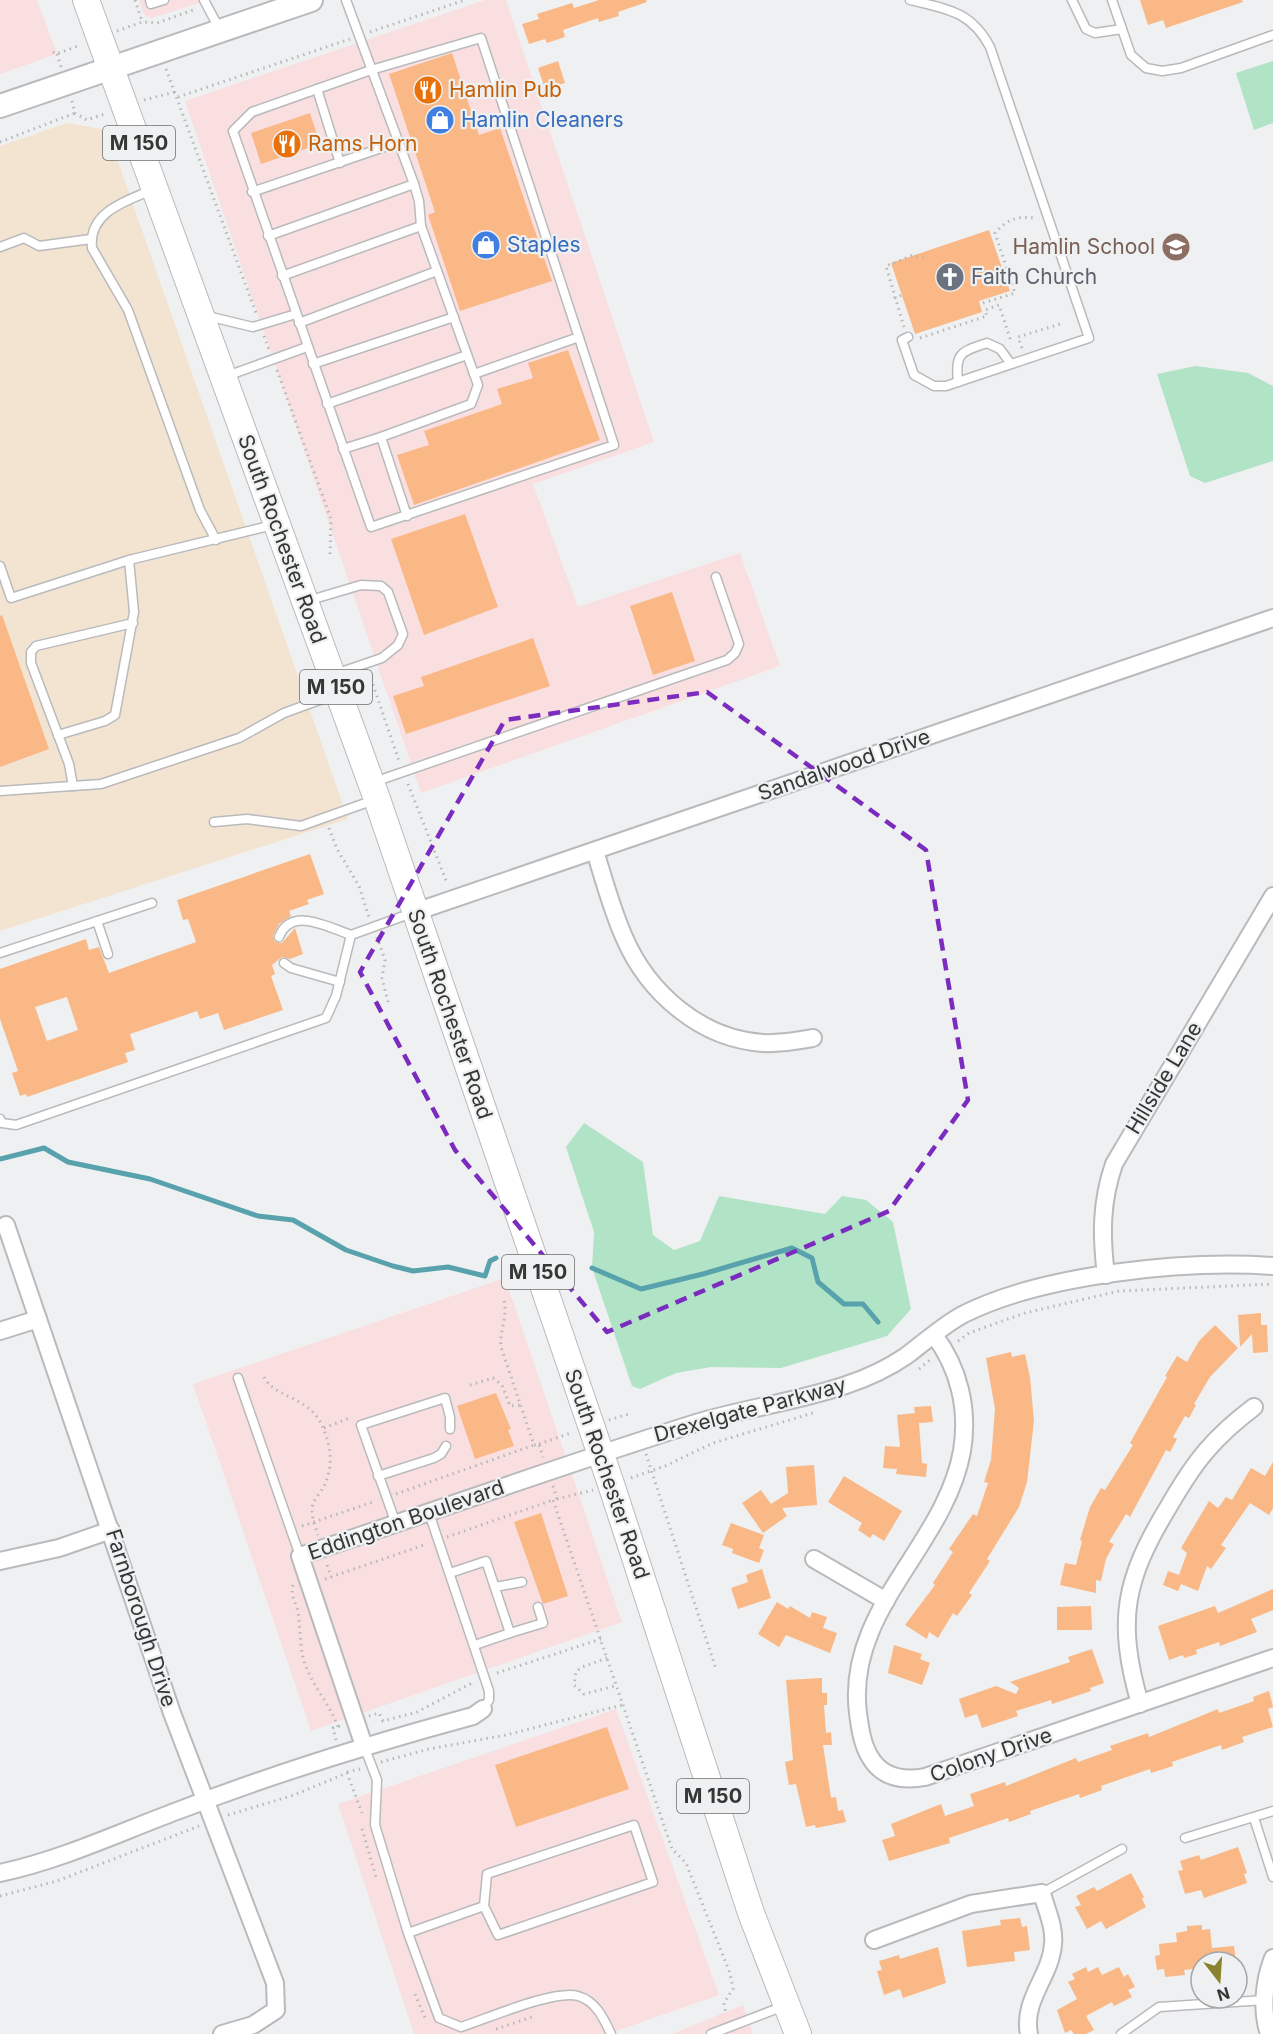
<svg xmlns="http://www.w3.org/2000/svg" width="1273" height="2034" font-family="Inter,sans-serif">
  <rect width="100%" height="100%" fill="#eff0f2"/>
  <g fill="#fadfe1">
    <polygon points="0,0 37,0 57,54 0,74"/>
    <polygon points="139,0 210,0 151,18 144,15"/>
    <polygon points="485,0 506,0 654,442 533,484 578,607 740,553 780,666 421,793 185,101"/>
    <polygon points="505,1278 622,1622 311,1731 193,1384"/>
    <polygon points="616,1709 719,1995 608,2034 414,2034 338,1804"/>
    <polygon points="743,2005 753,2034 672,2034"/>
  </g>
  <polygon fill="#f3e4d1" points="67,123 107,130 348,819 0,931 0,146"/>
  <g fill="#b1e3c6">
    <polygon points="1273,61 1273,123 1254,130 1236,73"/>
    <polygon points="1196,366 1248,373 1273,386 1273,461 1205,483 1190,476 1157,374"/>
    <polygon points="584,1123 643,1162 653,1235 674,1250 700,1241 719,1196 825,1214 842,1196 866,1200 893,1222 911,1309 887,1336 781,1368 711,1367 676,1373 640,1389 632,1386 592,1268 594,1232 566,1147"/>
  </g>
  <g fill="none" stroke-linecap="round" stroke-linejoin="round">
    <g stroke="#57a2ac" stroke-width="5">
      <polyline points="0,1159 44,1148 68,1162 150,1179 258,1216 293,1220 346,1250 393,1266 413,1271 448,1267 485,1276 490,1261 496,1258"/>
      <polyline points="592,1268 641,1289 703,1274 792,1248 812,1258 818,1282 844,1304 863,1304 878,1322"/>
    </g>
  </g>
  <g fill="#fab886" fill-rule="evenodd">
    <polygon points="599,0 646,0 647,2 618,12 619,16 599,22 598,18 563,30 565,37 547,43 545,39 529,44 522,24 539,19 537,14 572,3 574,8"/>
    <polygon points="1140,0 1242,0 1243,2 1166,28 1163,20 1148,25"/>
    <polygon points="452,53 479,135 500,128 552,281 460,311 428,215 435,212 389,74"/>
    <polygon points="558,61 565,83 545,89 538,68"/>
    <polygon points="310,113 320,144 261,164 251,133"/>
    <polygon points="989,230 1010,291 979,301 982,312 915,334 891,263"/>
    <polygon points="568,350 600,440 414,505 397,455 429,445 424,431 502,404 497,389 533,378 528,363"/>
    <polygon points="465,514 498,607 424,635 391,539"/>
    <polygon points="672,592 695,661 653,675 630,606"/>
    <polygon points="2,615 49,749 0,767 0,616"/>
    <polygon points="533,638 550,686 406,734 393,696 424,686 421,677"/>
    <path d="M310,854L324,894L307,900L309,904L289,911L291,916L279,924L273,936L275,942L282,943L295,928L303,954L290,959L282,957L272,965L275,974L271,976L283,1010L224,1030L218,1013L200,1019L197,1011L130,1034L135,1050L125,1053L128,1062L27,1097L26,1094L20,1096L12,1073L18,1071L0,1019V969L86,939L89,950L99,947L109,973L196,942L188,919L183,920L177,900ZM67,997L78,1030L47,1041L35,1007Z"/>
    <polygon points="1261,1313 1261,1325 1267,1325 1268,1352 1253,1353 1252,1334 1240,1347 1238,1315"/>
    <polygon points="1215,1325 1238,1348 1210,1377 1194,1404 1196,1405 1189,1418 1185,1416 1173,1437 1177,1439 1170,1452 1166,1450 1130,1517 1126,1514 1109,1542 1114,1544 1106,1559 1101,1581 1096,1580 1096,1593 1060,1585 1065,1563 1076,1565 1082,1541 1080,1540 1090,1507 1101,1488 1105,1490 1133,1445 1130,1443 1167,1377 1165,1376 1177,1356 1187,1362 1199,1341"/>
    <polygon points="1011,1352 1012,1357 1025,1354 1030,1377 1034,1421 1027,1482 1019,1507 987,1559 990,1561 969,1593 972,1595 957,1616 953,1613 938,1638 929,1632 927,1639 905,1625 935,1585 933,1583 953,1552 949,1549 973,1514 977,1516 988,1483 984,1482 991,1460 995,1409 986,1358"/>
    <polygon points="496,1393 511,1429 508,1430 514,1446 475,1459 457,1406"/>
    <polygon points="931,1406 933,1422 919,1423 922,1463 927,1464 926,1477 896,1474 897,1469 883,1468 885,1446 900,1447 897,1415 915,1413 914,1407"/>
    <polygon points="1273,1462 1273,1508 1269,1515 1250,1503 1221,1545 1226,1548 1211,1569 1207,1566 1198,1591 1181,1584 1178,1591 1163,1585 1168,1571 1179,1575 1187,1553 1181,1548 1209,1501 1218,1508 1226,1497 1232,1500 1251,1468 1265,1476"/>
    <polygon points="814,1465 817,1505 782,1508 787,1516 763,1533 742,1503 761,1490 771,1504 788,1493 786,1467"/>
    <polygon points="844,1476 902,1511 884,1541 873,1534 870,1538 858,1530 862,1523 828,1502"/>
    <polygon points="541,1513 568,1596 543,1604 514,1522"/>
    <polygon points="731,1523 764,1535 759,1548 764,1550 759,1563 732,1553 733,1549 722,1545"/>
    <polygon points="762,1569 771,1598 738,1609 731,1588 748,1582 746,1575"/>
    <polygon points="1273,1589 1273,1610 1251,1619 1257,1632 1220,1646 1219,1642 1196,1650 1197,1654 1184,1658 1183,1655 1169,1660 1158,1626 1215,1606 1218,1613"/>
    <polygon points="777,1602 788,1609 790,1606 810,1618 812,1612 827,1617 823,1628 837,1633 830,1653 786,1635 779,1647 758,1634"/>
    <polygon points="1091,1606 1092,1630 1057,1630 1057,1607"/>
    <polygon points="894,1645 922,1654 920,1659 930,1663 922,1685 888,1673"/>
    <polygon points="1092,1649 1104,1683 1090,1688 1091,1691 1052,1704 1051,1700 1016,1711 1018,1716 982,1728 977,1714 965,1718 959,1699 996,1686 1016,1694 1019,1688 1010,1682 1070,1662 1068,1657"/>
    <polygon points="822,1678 822,1693 827,1693 827,1705 824,1705 826,1733 831,1732 832,1745 823,1745 831,1798 836,1797 838,1811 843,1810 846,1822 816,1828 815,1825 806,1827 796,1784 789,1785 785,1762 793,1760 786,1680"/>
    <polygon points="1269,1691 1273,1707 1268,1709 1273,1727 1242,1737 1244,1742 1222,1750 1221,1745 1172,1762 1173,1766 1151,1773 1150,1769 1101,1786 1102,1790 1080,1798 1079,1794 1030,1811 1031,1814 1009,1822 1008,1818 949,1838 950,1843 889,1861 882,1840 895,1836 891,1824 941,1804 945,1816 974,1806 970,1794 1005,1782 1006,1786 1076,1758 1078,1762 1112,1750 1110,1746 1148,1733 1149,1737 1218,1709 1219,1713 1254,1701 1253,1697"/>
    <polygon points="607,1727 629,1789 516,1827 495,1765"/>
    <polygon points="1238,1847 1247,1873 1244,1874 1247,1883 1204,1898 1201,1890 1185,1894 1178,1871 1183,1870 1180,1861 1199,1855 1201,1860"/>
    <polygon points="1131,1873 1144,1897 1142,1899 1146,1907 1106,1929 1101,1921 1087,1929 1075,1907 1081,1905 1076,1896 1094,1887 1097,1891"/>
    <polygon points="1020,1918 1022,1927 1027,1926 1030,1950 1014,1952 1015,1961 967,1967 962,1931 1001,1925 1000,1920"/>
    <polygon points="1202,1925 1202,1930 1210,1929 1212,1948 1234,1946 1236,1962 1201,1962 1201,1968 1184,1970 1185,1975 1165,1977 1164,1969 1157,1970 1155,1956 1160,1955 1159,1944 1177,1942 1176,1933 1187,1931 1187,1926"/>
    <polygon points="938,1947 946,1983 903,1998 900,1989 884,1995 877,1971 882,1970 879,1961 899,1955 900,1959"/>
    <polygon points="1086,1967 1088,1972 1098,1967 1102,1975 1119,1967 1124,1977 1128,1974 1135,1987 1128,1990 1132,1997 1114,2006 1112,2002 1086,2016 1094,2030 1086,2034 1074,2034 1071,2030 1065,2033 1057,2010 1077,1999 1068,1982 1075,1979 1072,1974"/>
  </g>
  <g fill="none" stroke-linecap="round" stroke-linejoin="round">
    <g stroke="#b9babc" stroke-width="11">
      <g id="lane">
        <polyline points="150,0 151,4 164,0"/>
        <polyline points="204,0 220,30"/>
        <polyline points="346,0 414,184 419,201 421,226 478,385 471,404 381,437 407,516"/>
        <polyline points="1072,0 1086,29 1095,33 1122,29"/>
        <polyline points="1112,0 1131,55 1146,68 1162,71 1181,68 1273,35"/>
        <polygon points="481,38 614,445 371,527 233,131 252,112 371,70"/>
        <polyline points="317,89 340,163"/>
        <path d="M152,190C126,201 88,212 92,248L128,310L200,510L216,540"/>
        <polyline points="252,192 399,142"/>
        <polyline points="268,236 414,184"/>
        <polyline points="0,247 24,238 39,246 91,239"/>
        <polyline points="282,276 421,226"/>
        <polyline points="207,316 253,327 296,314"/>
        <polyline points="299,323 437,271"/>
        <path d="M908,337L902,340L914,375L934,386H946L1089,338L990,47C971,11 947,9 910,0"/>
        <polyline points="313,364 454,317"/>
        <polyline points="474,374 579,337"/>
        <polyline points="227,376 307,347"/>
        <path d="M958,382C955,352 961,352 987,343L1000,349L1011,364"/>
        <polyline points="327,404 467,355"/>
        <polyline points="343,449 381,437"/>
        <polyline points="0,566 11,598 129,560 273,525"/>
        <polyline points="307,601 361,585 381,586 388,592 403,634 398,645 382,658 335,674"/>
        <polyline points="58,735 105,721 115,715 134,612 129,560"/>
        <polyline points="374,782 727,660 735,653 739,644 716,577"/>
        <polyline points="73,786 69,764 31,663 31,652 36,646 133,623"/>
        <polyline points="0,791 101,784 239,738 284,713 336,694"/>
        <polyline points="214,822 247,819 301,826 374,800"/>
        <polyline points="97,921 108,954"/>
        <path d="M279,937C291,906 328,927 351,935"/>
        <polyline points="0,953 152,903"/>
        <polyline points="284,963 291,968 340,982"/>
        <polyline points="0,1119 2,1123 16,1125 326,1018 336,996 351,935 412,913"/>
        <polyline points="238,1378 300,1556"/>
        <polyline points="378,1476 434,1458 441,1454 446,1446"/>
        <polyline points="429,1513 489,1691 489,1700 483,1709"/>
        <polyline points="396,1524 361,1425 445,1398 450,1417 450,1429"/>
        <polyline points="450,1573 486,1561 510,1633 475,1645"/>
        <polyline points="495,1587 522,1582"/>
        <polyline points="510,1633 543,1623 538,1607"/>
        <path d="M364,1746L377,1780L375,1825L408,1933L439,2018L461,2027C486,2019 555,1989 578,1996C596,2001 604,2019 611,2034"/>
        <polyline points="1254,1818 1273,1877"/>
        <polyline points="1185,1838 1273,1811"/>
        <polyline points="1042,1893 1122,1849"/>
        <polyline points="408,1933 484,1906 498,1935 653,1882 634,1825 487,1874 484,1906"/>
        <polyline points="711,2034 784,2006"/>
        <polyline points="1121,2034 1159,2007 1265,2000"/>
      </g>
    </g>
    <g stroke="#b9babc" stroke-width="20">
      <g id="street">
        <path d="M595,851C604,880 612,910 624,937C648,993 701,1039 763,1043C780,1044 796,1041 813,1038"/>
        <polyline points="415,912 1273,618"/>
        <polyline points="6,1225 172,1713 275,1983 276,2010 253,2025 222,2034"/>
        <path d="M1106,1275C1101,1235 1101,1202 1114,1164L1273,896"/>
        <polyline points="0,1331 38,1319"/>
        <path d="M934,1335C959,1368 969,1409 962,1451C945,1546 845,1610 858,1713C860,1728 862,1744 870,1757C882,1778 903,1781 925,1777L1273,1658"/>
        <polyline points="814,1559 886,1601"/>
        <polyline points="0,1561 59,1548 111,1530"/>
        <path d="M1140,1704C1116,1620 1124,1580 1169,1506C1195,1461 1213,1438 1254,1407"/>
        <path d="M364,1746L300,1556C432,1512 563,1465 696,1423C745,1408 796,1402 846,1385C867,1378 887,1369 906,1356C925,1342 943,1325 964,1314C1044,1274 1185,1260 1273,1266"/>
        <path d="M0,1873C61,1860 118,1833 177,1811C273,1774 373,1743 473,1716L483,1709"/>
        <path d="M874,1940L971,1904L1042,1893C1046,1909 1055,1927 1053,1944C1051,1976 1022,2000 1029,2034"/>
        <path d="M1269,2034C1261,2010 1264,1981 1273,1958"/>
      </g>
    </g>
    <g stroke="#b9babc" stroke-width="26">
      <polyline id="secondary" points="0,106 311,0"/>
    </g>
    <g stroke="#b9babc" stroke-width="28">
      <polyline id="primary" points="86,0 377,799 611,1484 751,1913 798,2034"/>
    </g>
    <g stroke="#b6b7b8" stroke-width="3" stroke-dasharray="1.5 4.5" stroke-linecap="butt">
      <polyline points="135,0 142,21"/>
      <polyline points="117,31 142,22 157,23 196,9"/>
      <polyline points="370,32 465,0"/>
      <polyline points="53,52 57,54 80,45"/>
      <polyline points="57,54 61,67"/>
      <polyline points="166,69 256,313"/>
      <polyline points="178,97 350,39"/>
      <polyline points="144,100 175,92"/>
      <polyline points="72,101 75,113 87,120 107,113"/>
      <polyline points="0,142 75,113"/>
      <polyline points="894,298 902,295"/>
      <path d="M983,303L1015,293L995,233C1008,219 1016,216 1035,218"/>
      <polyline points="904,327 886,266 911,256 924,257"/>
      <polyline points="264,336 269,350"/>
      <polyline points="920,338 987,316 985,310 999,305 1011,341"/>
      <polyline points="1022,348 1018,337 1060,324"/>
      <polyline points="277,370 331,519 330,556"/>
      <polyline points="369,673 399,761"/>
      <polyline points="408,784 447,883"/>
      <polyline points="329,828 337,849 359,886 369,917"/>
      <polyline points="377,937 385,960 382,978 388,1002"/>
      <path d="M504,1301C508,1318 499,1331 501,1347L534,1445L539,1444L543,1457"/>
      <polyline points="958,1341 969,1333 1025,1313 1119,1291 1273,1284"/>
      <polyline points="919,1369 930,1360"/>
      <path d="M264,1377C275,1399 311,1395 324,1430C332,1450 333,1469 323,1488C320,1493 315,1498 313,1504C310,1514 315,1526 318,1535"/>
      <polyline points="470,1385 493,1378 502,1385 510,1406 521,1405"/>
      <polyline points="609,1420 629,1414"/>
      <polyline points="324,1428 349,1418"/>
      <polyline points="539,1444 571,1433"/>
      <polyline points="646,1454 716,1669"/>
      <polyline points="631,1478 665,1466 713,1443 813,1413"/>
      <polyline points="553,1486 557,1499 553,1500 672,1849 686,1863 730,1973 733,1989 724,2003 726,2015"/>
      <polyline points="396,1494 534,1445"/>
      <polyline points="557,1499 593,1490"/>
      <polyline points="302,1526 376,1501"/>
      <polyline points="447,1537 553,1500"/>
      <polyline points="327,1565 331,1577"/>
      <polyline points="325,1579 427,1544"/>
      <path d="M293,1585C290,1595 296,1603 298,1612C301,1630 299,1647 305,1664C313,1687 330,1704 338,1727"/>
      <polyline points="607,1658 582,1667 576,1672 574,1685 584,1694 615,1686"/>
      <polyline points="497,1673 601,1639"/>
      <polyline points="369,1716 379,1713 383,1721 417,1712 474,1682"/>
      <polyline points="336,1740 333,1728 340,1726"/>
      <polyline points="381,1762 429,1749 506,1735 622,1705"/>
      <polyline points="347,1772 360,1769"/>
      <polyline points="228,1815 294,1795 347,1773 362,1813"/>
      <polyline points="362,1829 376,1877"/>
      <polyline points="0,1896 57,1881 199,1826"/>
      <polyline points="415,1994 425,2018"/>
      <polyline points="496,2029 535,2016"/>
    </g>
    <use href="#lane" stroke="#fff" stroke-width="8"/>
    <use href="#street" stroke="#fff" stroke-width="16"/>
    <use href="#secondary" stroke="#fff" stroke-width="22"/>
    <use href="#primary" stroke="#fff" stroke-width="26"/>
  </g>
  <path fill="none" stroke="#7b2cbf" stroke-width="4.5" stroke-dasharray="12 8" stroke-linejoin="round" d="M707,692L926,850L968,1100L889,1211L607,1332L455,1150L360,972L505,720Z"/>
  <defs>
    <g id="restaurant-disc" transform="scale(1.5)"><circle r="9.5" fill="#e8710a" stroke="#eff0f2"/><path d="M-5-6h1v4h1v-4h1v4h1v-4h1v5L-1.5 .5V6h-2V.5L-5-1ZM5-6V6H3V1.5H1.5Q1.5-4 5-6Z" fill="#fff"/></g>
    <g id="shop-disc" transform="scale(1.5)"><circle r="9.5" fill="#3f7fe0" stroke="#eff0f2"/><path d="M-5-2.5h2.3a2.7 3.5 0 0 1 5.4 0H5L5.5 6h-11ZM-1.5-2.5h3a1.5 2.3 0 0 0-3 0Z" fill="#fff"/></g>
    <g id="school-disc" transform="scale(1.5)"><circle r="9.5" fill="#8d6e63" stroke="#eff0f2"/><path d="M0-5L7-2L0 1L-7-2ZM-4 1L0 2.5L4 1V4Q0 6-4 4Z" fill="#fff"/></g>
    <g id="church-disc" transform="scale(1.5)"><circle r="9.5" fill="#6b7280" stroke="#eff0f2"/><path d="M-1.2-6h2.4v3.5h3.3v2.4h-3.3V6h-2.4V-.1h-3.3v-2.4h3.3Z" fill="#fff"/></g>
  </defs>
  <g fill-rule="evenodd">
    <use href="#restaurant-disc" x="428" y="90"/>
    <use href="#shop-disc" x="440" y="120"/>
    <use href="#restaurant-disc" x="287" y="144"/>
    <use href="#shop-disc" x="486" y="245"/>
    <use href="#school-disc" x="1176" y="247"/>
    <use href="#church-disc" x="950" y="277"/>
  </g>
  <g text-anchor="middle" stroke-width="4.5" stroke-linejoin="round" paint-order="stroke">
    <g fill="#eff0f2" stroke="#6d6e6e" stroke-width="1.5">
      <rect x="103" y="126" width="72" height="34" rx="4.5"/>
      <rect x="300" y="670" width="72" height="34" rx="4.5"/>
      <rect x="502" y="1255" width="72" height="34" rx="4.5"/>
      <rect x="677" y="1779" width="72" height="34" rx="4.5"/>
    </g>
    <g font-size="20" font-weight="bold" fill="#353636">
      <text x="139" y="150">M 150</text>
      <text x="336" y="694">M 150</text>
      <text x="538" y="1279">M 150</text>
      <text x="713" y="1803">M 150</text>
    </g>
    <g font-size="21" fill="#c56008" stroke="#eff0f2" text-anchor="start">
      <text x="449" y="97">Hamlin Pub</text>
      <text x="308" y="151">Rams Horn</text>
    </g>
    <g font-size="21" fill="#366cbe" stroke="#eff0f2" text-anchor="start">
      <text x="461" y="127">Hamlin Cleaners</text>
      <text x="507" y="252">Staples</text>
    </g>
    <g font-size="21" fill="#785e54" stroke="#eff0f2" text-anchor="end">
      <text x="1155" y="254">Hamlin School</text>
    </g>
    <g font-size="21" fill="#5b616d" stroke="#eff0f2" text-anchor="start">
      <text x="971" y="284">Faith Church</text>
    </g>
    <g font-size="21" fill="#353636" stroke="#eff0f2">
      <text transform="translate(282 539) rotate(70)" y="7">South Rochester Road</text>
      <text transform="translate(844 765) rotate(-19)" y="7">Sandalwood Drive</text>
      <text transform="translate(450 1014) rotate(71)" y="7">South Rochester Road</text>
      <text transform="translate(1164 1078) rotate(-59)" y="7">Hillside Lane</text>
      <text transform="translate(750 1410) rotate(-15)" y="7">Drexelgate Parkway</text>
      <text transform="translate(607 1474) rotate(71)" y="7">South Rochester Road</text>
      <text transform="translate(406 1520) rotate(-19)" y="7">Eddington Boulevard</text>
      <text transform="translate(141 1618) rotate(72)" y="7">Farnborough Drive</text>
      <text transform="translate(991 1755) rotate(-19)" y="7">Colony Drive</text>
    </g>
  </g>
  <g transform="translate(1219 1980) rotate(163)"><circle r="28" fill="#eff0f2" stroke="#a5a6a7" stroke-width="1.5"/>
  <path d="M0-4.5L10 22L0 15L-10 22Z" fill="#88832c"/>
  <text y="-9" font-size="16" font-weight="bold" text-anchor="middle" fill="#353636">N</text>
  </g>
</svg>
